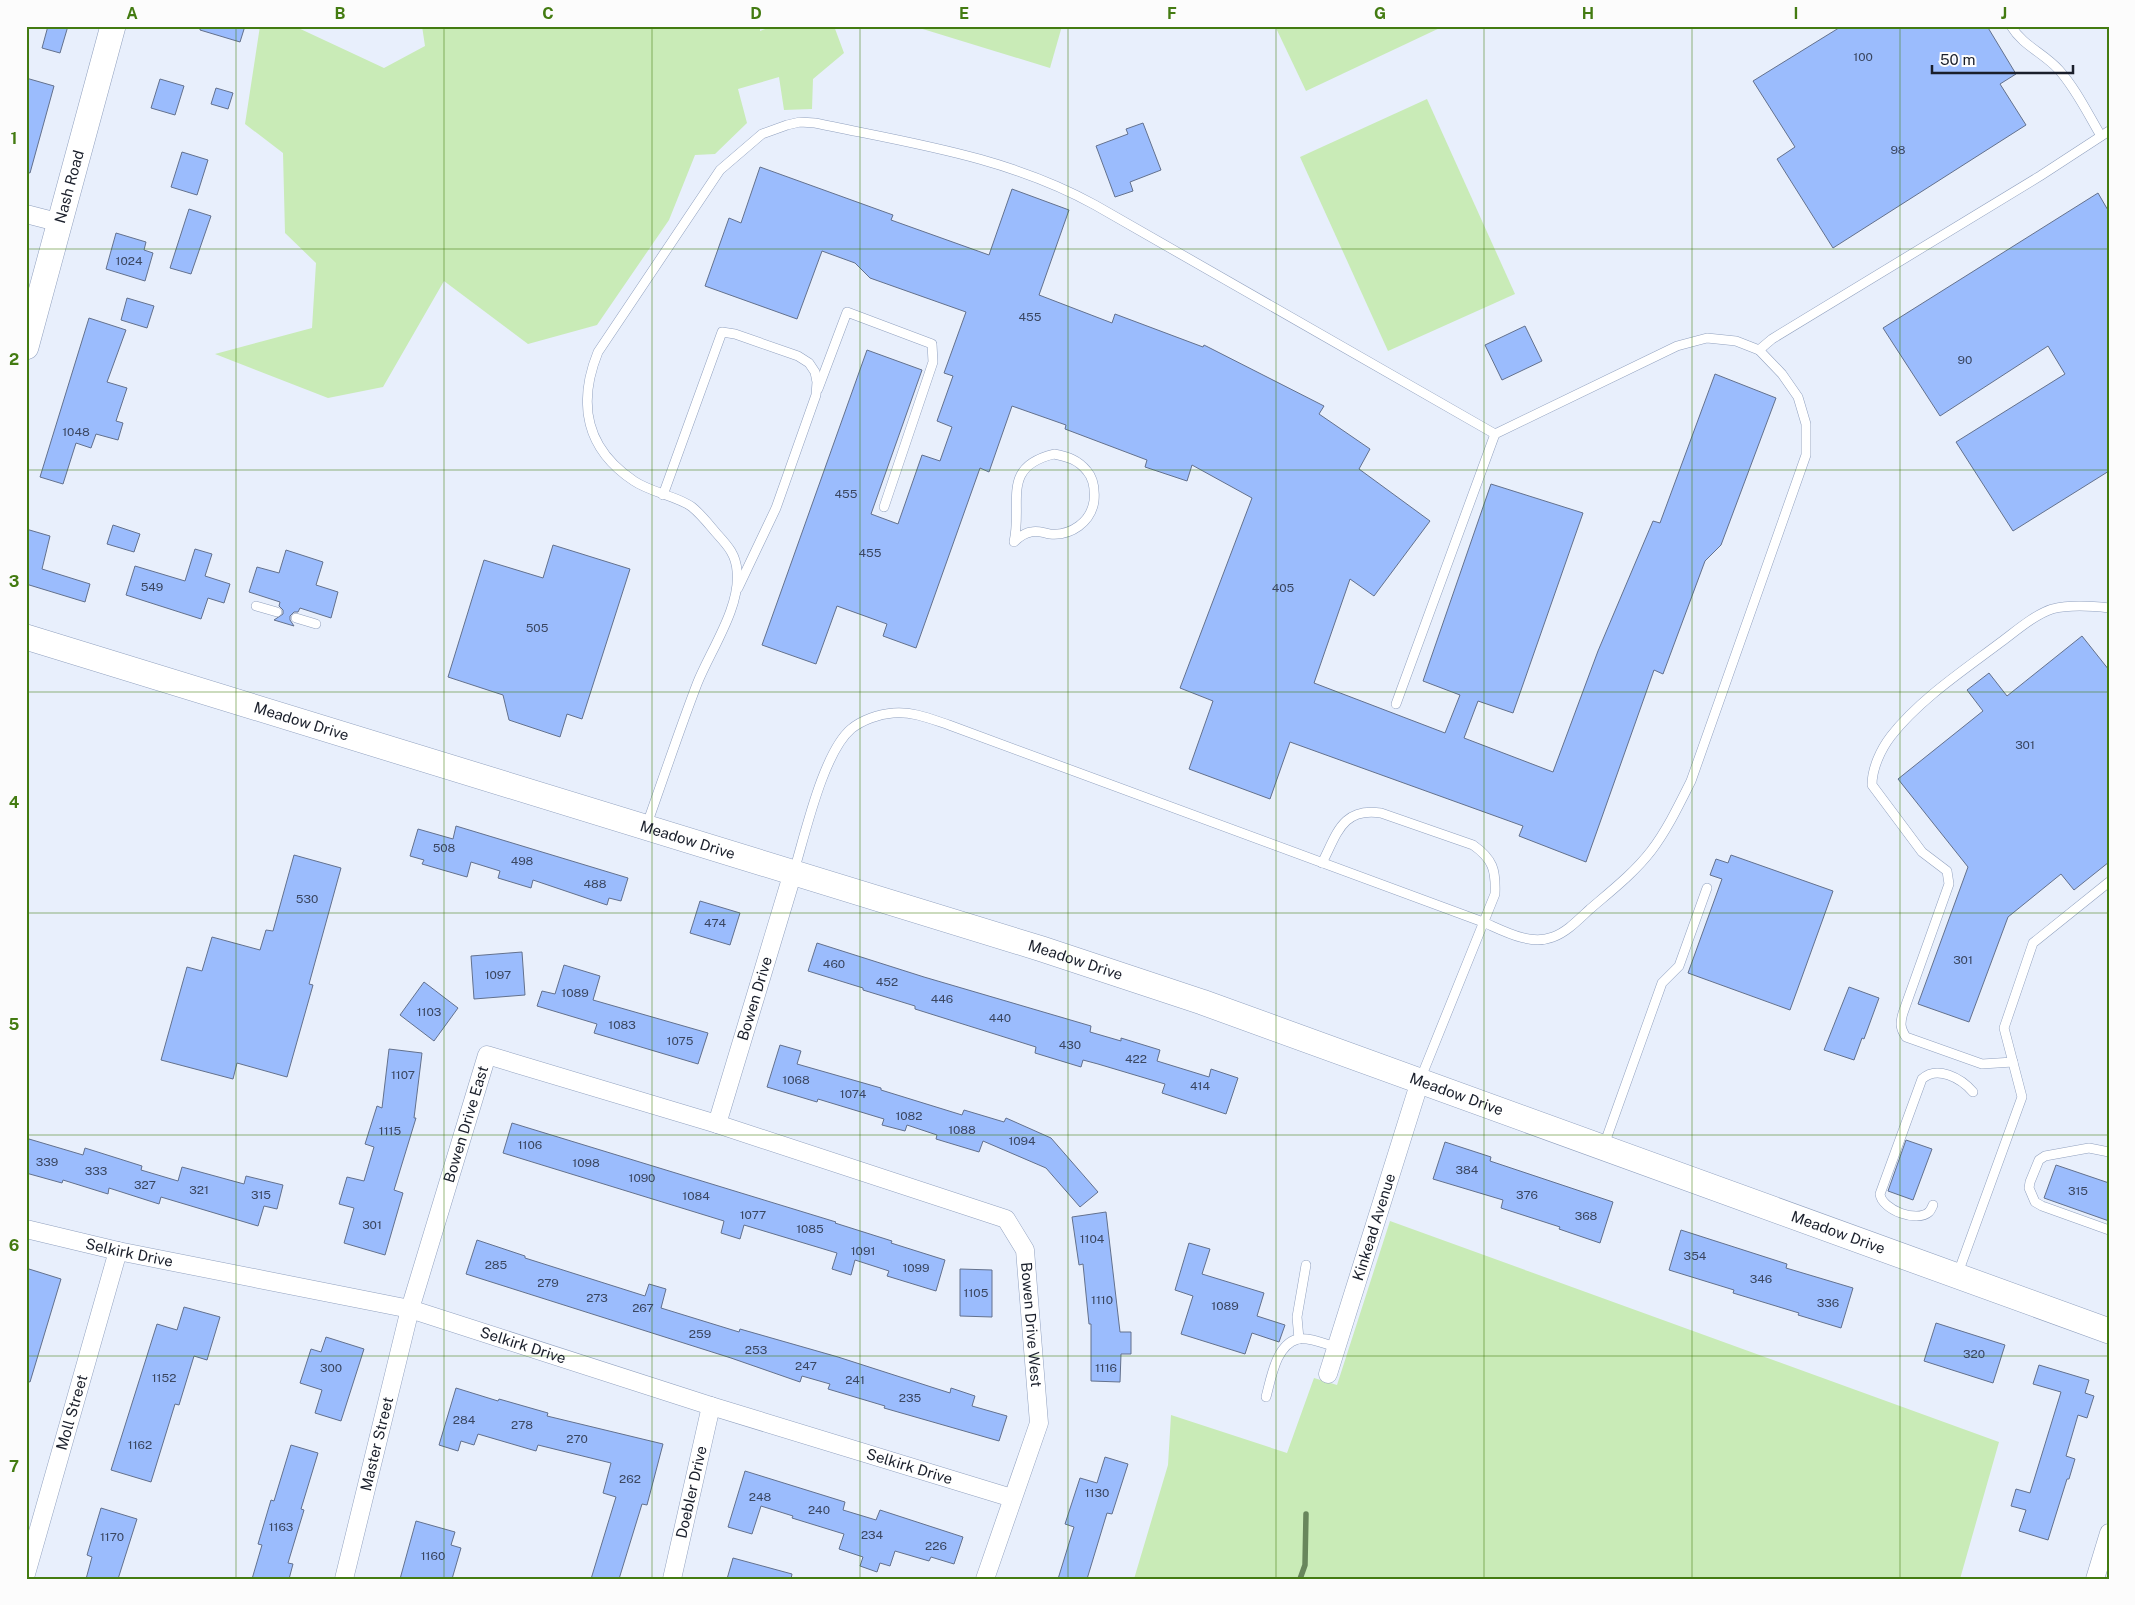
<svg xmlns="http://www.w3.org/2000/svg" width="2135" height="1605" font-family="'Public Sans',sans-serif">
  <rect width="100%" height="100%" fill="#e8effc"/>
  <g fill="#c9ebb7">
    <polygon points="260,26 294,26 384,68 425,46 422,26 760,26 760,31 773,26 834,26 844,53 813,79 812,109 784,110 779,77 738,89 747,123 715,154 695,155 669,220 597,325 528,344 444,281 383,387 328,398 215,354 312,328 316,263 285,233 283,153 245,124"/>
    <polygon points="913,26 1062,26 1050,68"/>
    <polygon points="1275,26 1444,26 1306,91"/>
    <polygon points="1427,99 1515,294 1388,351 1300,157"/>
    <polygon points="1390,1221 1999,1442 1960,1579 1134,1579 1168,1465 1171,1415 1287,1453 1314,1378 1337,1385"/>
  </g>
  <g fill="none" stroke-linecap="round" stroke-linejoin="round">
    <polyline stroke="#68865c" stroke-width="5.5" points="1300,1579 1305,1565 1306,1514"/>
  </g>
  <g fill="#9bbcfd" stroke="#63718d">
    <polygon points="48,26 68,26 60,53 42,48"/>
    <polygon points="200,26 245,26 240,42 200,30"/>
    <polygon points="1842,26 1987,26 2016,74 2000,84 2026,125 1833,248 1777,159 1795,147 1753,81"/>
    <polygon points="26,78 54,86 30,173 26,172"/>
    <polygon points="160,79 184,86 175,115 151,108"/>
    <polygon points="216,88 233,93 228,109 211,104"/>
    <polygon points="1143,123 1161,170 1130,182 1133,191 1115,197 1096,146 1128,134 1126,129"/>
    <polygon points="182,152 208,160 197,195 171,187"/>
    <polygon points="760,167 893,215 891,220 989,255 1012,189 1069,210 1039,295 1112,323 1115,314 1203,347 1204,345 1324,406 1319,414 1370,449 1359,469 1430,521 1374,596 1350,579 1314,683 1445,733 1460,695 1423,681 1491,484 1583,513 1513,713 1478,701 1464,738 1553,772 1598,651 1653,521 1660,523 1715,374 1776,398 1721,545 1705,561 1663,674 1654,670 1586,862 1519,836 1523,826 1290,742 1270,799 1189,769 1213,701 1180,688 1252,498 1192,465 1187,481 1145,467 1147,460 1065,429 1066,425 1012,406 989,472 980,468 916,648 883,636 887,624 837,606 816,664 762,645 867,350 922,370 871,514 898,524 922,455 940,461 952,427 937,421 953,376 944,373 966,312 870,278 855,263 822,251 797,319 705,286 729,218 741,223"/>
    <polygon points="2098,193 2109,212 2109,471 2013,531 1956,442 2065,374 2048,346 1940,416 1883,328"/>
    <polygon points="189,209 211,216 191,274 170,268"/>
    <polygon points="116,233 146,242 144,250 153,253 145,281 106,269"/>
    <polygon points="127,298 154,306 147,328 121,320"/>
    <polygon points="89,318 126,330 107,382 127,388 116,421 123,423 118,440 96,434 91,448 76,443 63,484 40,477"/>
    <polygon points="1525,326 1542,361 1502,380 1485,345"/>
    <polygon points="113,525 140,534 134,552 107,544"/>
    <polygon points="26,529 50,536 42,569 90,584 85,602 26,584"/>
    <polygon points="553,545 630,569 582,719 567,714 560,737 509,720 503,695 448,677 484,560 543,578"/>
    <polygon points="195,549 212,554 205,576 230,584 224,603 208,598 201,619 126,595 135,566 185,581"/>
    <polygon points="286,550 323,562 316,585 338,592 331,618 300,608 298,612 294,612 290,616 290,620 294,626 274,620 283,614 283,610 279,606 280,602 249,592 257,567 279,573"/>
    <polygon points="2082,636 2109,670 2109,862 2074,890 2061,874 2008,917 1969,1022 1918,1004 1968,867 1898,779 1983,711 1967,690 1989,673 2007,696"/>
    <polygon points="456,826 628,878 621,901 609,898 607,905 533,880 531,888 498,878 500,871 471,862 467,877 422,864 424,860 410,856 418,829 453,839"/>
    <polygon points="294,855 341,868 309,984 313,985 287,1077 237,1063 233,1079 161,1060 187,967 202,971 212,937 260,950 266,930 273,931"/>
    <polygon points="1731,855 1833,891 1790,1010 1688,973 1722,879 1710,875 1716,859 1728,863"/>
    <polygon points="700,901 740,913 730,945 690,933"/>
    <polygon points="817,943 924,977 1091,1026 1090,1032 1121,1041 1121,1038 1160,1050 1157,1061 1209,1077 1211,1069 1238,1078 1226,1114 1162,1093 1165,1084 1098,1064 1083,1060 1081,1067 1035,1053 1036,1047 915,1009 915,1006 863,990 863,988 808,971"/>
    <polygon points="522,952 525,995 474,999 471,956"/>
    <polygon points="564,965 600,976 593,1000 708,1033 698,1064 594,1033 597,1024 537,1006 542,991 555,994"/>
    <polygon points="424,982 458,1008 434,1041 400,1015"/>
    <polygon points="1849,987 1879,998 1864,1039 1862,1038 1854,1060 1824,1050"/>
    <polygon points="780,1045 801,1051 797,1064 881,1088 881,1090 962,1115 964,1110 1004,1122 1006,1118 1051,1138 1098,1192 1080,1207 1046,1168 983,1141 979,1152 936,1139 937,1135 907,1125 905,1131 882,1125 884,1119 818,1099 817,1102 767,1087"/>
    <polygon points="389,1049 422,1053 414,1118 416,1118 394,1190 403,1193 385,1255 344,1243 354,1208 339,1204 347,1177 364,1181 374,1147 365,1144 377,1106 382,1108"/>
    <polygon points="512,1123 836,1222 835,1223 892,1241 891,1243 945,1260 936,1291 887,1276 889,1271 855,1260 851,1275 832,1269 837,1253 744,1225 740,1239 721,1233 724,1221 503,1153"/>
    <polygon points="29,1139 83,1155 85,1148 142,1166 141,1170 178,1181 182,1167 244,1184 246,1176 283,1185 277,1209 264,1206 258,1226 161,1197 159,1204 109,1188 108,1194 63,1180 62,1183 26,1173 26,1149"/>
    <polygon points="1906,1140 1932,1149 1913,1200 1888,1191"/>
    <polygon points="1445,1142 1491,1157 1490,1161 1613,1202 1600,1243 1559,1229 1560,1227 1501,1208 1503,1200 1433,1179"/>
    <polygon points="2056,1165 2109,1183 2109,1221 2044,1198"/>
    <polygon points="1106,1212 1120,1332 1131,1332 1131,1354 1121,1354 1120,1382 1091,1381 1091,1324 1089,1324 1083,1264 1079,1265 1072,1217"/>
    <polygon points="1681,1230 1787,1264 1786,1268 1853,1288 1841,1328 1798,1315 1799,1313 1733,1293 1734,1290 1669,1270"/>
    <polygon points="477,1240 525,1256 525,1258 645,1296 649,1284 666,1289 661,1308 739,1332 740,1329 838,1357 950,1393 951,1388 975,1396 972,1406 1007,1416 999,1441 884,1408 885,1406 828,1389 830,1384 802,1376 800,1382 731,1358 466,1274"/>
    <polygon points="1189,1243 1210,1249 1202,1274 1264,1293 1257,1316 1285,1325 1279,1342 1252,1333 1245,1354 1181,1334 1193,1296 1175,1290"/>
    <polygon points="29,1269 61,1279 30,1382 26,1381 26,1279"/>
    <polygon points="960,1269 992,1270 992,1317 960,1316"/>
    <polygon points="184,1307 220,1317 207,1360 194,1356 179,1405 175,1404 151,1482 111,1470 157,1324 177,1330"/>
    <polygon points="1936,1323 2005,1345 1993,1383 1924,1361"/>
    <polygon points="326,1337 364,1349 341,1421 315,1413 322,1390 300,1383 311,1349 321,1352"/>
    <polygon points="2039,1365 2089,1380 2085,1393 2094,1396 2087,1418 2078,1415 2066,1456 2075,1459 2069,1479 2067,1479 2048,1540 2019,1531 2026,1510 2011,1506 2016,1489 2030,1493 2061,1392 2033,1384"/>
    <polygon points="456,1388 498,1401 499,1399 548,1413 547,1416 663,1444 647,1505 642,1504 619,1579 591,1579 616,1497 603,1493 611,1463 538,1445 536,1451 478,1434 474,1445 461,1441 458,1451 439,1445"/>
    <polygon points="291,1445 318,1453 301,1509 304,1510 288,1563 293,1564 289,1579 252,1579 262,1545 258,1544 271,1500 274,1501"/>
    <polygon points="1105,1457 1128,1464 1112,1514 1107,1513 1087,1579 1058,1579 1074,1527 1065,1524 1080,1478 1097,1483"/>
    <polygon points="745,1471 845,1502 843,1510 876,1520 880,1510 963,1537 954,1564 931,1557 929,1561 895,1551 890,1566 880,1563 877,1572 860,1566 863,1557 839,1549 844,1534 792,1518 793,1516 761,1506 752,1534 728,1527"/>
    <polygon points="101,1508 137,1519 118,1579 86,1579 92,1557 87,1555"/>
    <polygon points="416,1521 455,1532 451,1545 461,1548 452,1579 400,1579"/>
    <polygon points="733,1558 792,1574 791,1579 727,1579"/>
  </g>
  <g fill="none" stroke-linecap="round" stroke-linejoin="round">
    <g stroke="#91a1bf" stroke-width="10">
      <g id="lane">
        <path d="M2011,26C2023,46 2044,53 2059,70C2076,89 2088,114 2101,136"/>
        <polyline points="1759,350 1772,339 2040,176 2109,131"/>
        <polyline points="818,389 847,312 932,344 933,362 884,507"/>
        <path d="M1054,454C1069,457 1078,460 1087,471C1094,479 1095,490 1094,501C1091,522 1071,536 1050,534C1043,533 1038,530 1031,532C1024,533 1019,537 1014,542C1023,502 1000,467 1054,454Z"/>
        <polyline points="663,495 722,332 735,334 798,356 809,363 815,372 817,382 816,395 776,508 738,588"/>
        <polyline points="256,606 277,612"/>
        <polyline points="296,618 316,624"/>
        <polyline points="1396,704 1495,434"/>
        <path d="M646,827C663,779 679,731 697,684C710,651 741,607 737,571C736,555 728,546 718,535C710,526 702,515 692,507C679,497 650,492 634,481C586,449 577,404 598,352L720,170L762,134L787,125L800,122L815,123C910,143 1009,157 1095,205L1495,434L1677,346L1707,338L1736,341L1759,350L1782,374L1798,397L1806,424V455L1691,781C1679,805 1667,830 1651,851C1634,873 1611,891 1590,909C1579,919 1567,932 1553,937C1530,946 1504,931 1483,922L949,725C931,719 912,711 893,713C879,714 862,720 851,729C823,753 805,835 794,871"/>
        <path d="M1322,863C1337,834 1342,807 1381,813L1473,845C1493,859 1496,870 1495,894L1420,1080"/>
        <path d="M2013,1062L1982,1064L1906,1037C1900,1028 1900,1023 1903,1013L1949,884L1947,871L1922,852L1872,785C1872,768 1881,749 1891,736C1920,699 1964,670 2001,642C2016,631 2034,615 2052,609C2068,605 2092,606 2109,608"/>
        <polyline points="1604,1145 1662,983 1679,966 1707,888"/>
        <polyline points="2109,1152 2089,1148 2045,1156 2039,1160 2030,1182 2029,1188 2035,1202 2042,1206 2109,1230"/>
        <path d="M1933,1205C1932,1207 1931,1210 1929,1212C1917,1223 1882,1210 1880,1194L1922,1079C1937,1065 1961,1078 1973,1092"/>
        <polyline points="1958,1273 2022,1097 2004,1028 2033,943 2109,882"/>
        <polyline points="1299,1339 1297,1317 1306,1265"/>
        <path d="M1266,1397C1271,1379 1276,1344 1298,1339C1310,1337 1325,1344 1336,1347"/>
      </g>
    </g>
    <g stroke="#91a1bf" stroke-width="19">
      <g id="street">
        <polyline points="26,214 61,223"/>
        <path id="s1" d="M717,1124L793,872"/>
        <path id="s2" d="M26,1229L118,1251L410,1309L711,1406L1012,1498"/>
        <path id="s3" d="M1328,1374L1420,1081"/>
        <path id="s4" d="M26,1574L118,1251"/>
        <path id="s5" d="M344,1579L410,1309L487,1055L717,1124L1006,1219L1025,1250L1039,1423L985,1579"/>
        <path id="s6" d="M672,1579L711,1406"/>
        <polyline points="2095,1579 2109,1533"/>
      </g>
    </g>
    <g stroke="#91a1bf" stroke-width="26">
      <g id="secondary">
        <path id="s7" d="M26,347L113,26"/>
        <path id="s8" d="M26,637L1042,949L1202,1002L2109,1331"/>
      </g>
    </g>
    <use href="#lane" stroke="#fff" stroke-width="9"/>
    <use href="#street" stroke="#fff" stroke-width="18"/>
    <use href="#secondary" stroke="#fff" stroke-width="25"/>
  </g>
  <path fill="none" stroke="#437b11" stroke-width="1" stroke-opacity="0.55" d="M236,26V1579M444,26V1579M652,26V1579M860,26V1579M1068,26V1579M1276,26V1579M1484,26V1579M1692,26V1579M1900,26V1579M26,249H2109M26,470H2109M26,692H2109M26,913H2109M26,1135H2109M26,1356H2109"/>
  <g text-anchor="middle" stroke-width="5" stroke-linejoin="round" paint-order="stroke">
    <g font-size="12" fill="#3a4660">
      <text x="1863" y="61">100</text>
      <text x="1898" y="154">98</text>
      <text x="129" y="265">1024</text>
      <text x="1030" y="321">455</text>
      <text x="1965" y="364">90</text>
      <text x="76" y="436">1048</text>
      <text x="846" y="498">455</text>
      <text x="870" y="557">455</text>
      <text x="152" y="591">549</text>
      <text x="1283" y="592">405</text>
      <text x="537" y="632">505</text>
      <text x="2025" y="749">301</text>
      <text x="444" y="852">508</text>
      <text x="522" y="865">498</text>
      <text x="595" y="888">488</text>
      <text x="307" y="903">530</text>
      <text x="715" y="927">474</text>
      <text x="1963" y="964">301</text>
      <text x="834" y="968">460</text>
      <text x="498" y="979">1097</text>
      <text x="887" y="986">452</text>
      <text x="575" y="997">1089</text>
      <text x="942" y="1003">446</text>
      <text x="429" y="1016">1103</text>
      <text x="1000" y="1022">440</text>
      <text x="622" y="1029">1083</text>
      <text x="680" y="1045">1075</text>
      <text x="1070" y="1049">430</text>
      <text x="1136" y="1063">422</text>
      <text x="403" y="1079">1107</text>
      <text x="796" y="1084">1068</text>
      <text x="1200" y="1090">414</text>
      <text x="853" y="1098">1074</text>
      <text x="909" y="1120">1082</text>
      <text x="962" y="1134">1088</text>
      <text x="390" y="1135">1115</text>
      <text x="1022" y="1145">1094</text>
      <text x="530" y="1149">1106</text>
      <text x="47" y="1166">339</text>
      <text x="586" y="1167">1098</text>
      <text x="1467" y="1174">384</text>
      <text x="96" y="1175">333</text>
      <text x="642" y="1182">1090</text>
      <text x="145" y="1189">327</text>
      <text x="199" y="1194">321</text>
      <text x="2078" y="1195">315</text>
      <text x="261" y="1199">315</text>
      <text x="1527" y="1199">376</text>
      <text x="696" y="1200">1084</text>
      <text x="753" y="1219">1077</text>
      <text x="1586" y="1220">368</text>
      <text x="372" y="1229">301</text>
      <text x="810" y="1233">1085</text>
      <text x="1092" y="1243">1104</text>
      <text x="863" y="1255">1091</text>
      <text x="1695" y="1260">354</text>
      <text x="496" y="1269">285</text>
      <text x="916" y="1272">1099</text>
      <text x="1761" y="1283">346</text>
      <text x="548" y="1287">279</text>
      <text x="976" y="1297">1105</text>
      <text x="597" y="1302">273</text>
      <text x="1102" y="1304">1110</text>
      <text x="1828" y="1307">336</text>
      <text x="1225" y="1310">1089</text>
      <text x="643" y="1312">267</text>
      <text x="700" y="1338">259</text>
      <text x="756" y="1354">253</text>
      <text x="1974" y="1358">320</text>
      <text x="806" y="1370">247</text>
      <text x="331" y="1372">300</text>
      <text x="1106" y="1372">1116</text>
      <text x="164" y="1382">1152</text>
      <text x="855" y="1384">241</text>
      <text x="910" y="1402">235</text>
      <text x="464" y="1424">284</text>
      <text x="522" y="1429">278</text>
      <text x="577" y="1443">270</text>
      <text x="140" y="1449">1162</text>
      <text x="630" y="1483">262</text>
      <text x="1097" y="1497">1130</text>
      <text x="760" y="1501">248</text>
      <text x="819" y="1514">240</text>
      <text x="281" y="1531">1163</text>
      <text x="872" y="1539">234</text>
      <text x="112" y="1541">1170</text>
      <text x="936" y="1550">226</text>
      <text x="433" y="1560">1160</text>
    </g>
    <g font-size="15" fill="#1a1f2b" stroke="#fcfcfc">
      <text dy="5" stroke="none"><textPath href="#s7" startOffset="166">Nash Road</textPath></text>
      <text dy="5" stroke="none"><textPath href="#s8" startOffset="288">Meadow Drive</textPath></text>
      <text dy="5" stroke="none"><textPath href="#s8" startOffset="692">Meadow Drive</textPath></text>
      <text dy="5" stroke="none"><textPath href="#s8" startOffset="1098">Meadow Drive</textPath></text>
      <text dy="5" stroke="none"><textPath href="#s1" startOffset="131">Bowen Drive</textPath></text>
      <text dy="5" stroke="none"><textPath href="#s8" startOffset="1502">Meadow Drive</textPath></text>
      <text dy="5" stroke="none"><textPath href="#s5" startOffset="471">Bowen Drive East</textPath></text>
      <text dy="5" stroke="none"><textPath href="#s3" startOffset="154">Kinkead Avenue</textPath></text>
      <text dy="5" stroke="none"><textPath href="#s8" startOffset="1908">Meadow Drive</textPath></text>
      <text dy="5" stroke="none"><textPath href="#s2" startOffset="106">Selkirk Drive</textPath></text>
      <text dy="5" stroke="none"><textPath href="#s5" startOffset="1199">Bowen Drive West</textPath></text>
      <text dy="5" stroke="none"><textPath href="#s2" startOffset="511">Selkirk Drive</textPath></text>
      <text dy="5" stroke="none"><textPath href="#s4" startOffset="168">Moll Street</textPath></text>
      <text dy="5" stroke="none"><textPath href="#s5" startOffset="139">Master Street</textPath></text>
      <text dy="5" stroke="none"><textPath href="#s2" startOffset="916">Selkirk Drive</textPath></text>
      <text dy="5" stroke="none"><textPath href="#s6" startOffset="89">Doebler Drive</textPath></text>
    </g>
  </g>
  <rect width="2135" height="1605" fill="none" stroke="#fcfcfc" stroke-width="55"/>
  <path d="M1932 65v8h141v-8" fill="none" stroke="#1a1f2b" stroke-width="2.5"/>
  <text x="1940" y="65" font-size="15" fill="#1a1f2b" stroke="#fcfcfc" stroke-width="4" paint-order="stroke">50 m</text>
  <rect x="28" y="28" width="2080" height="1550" fill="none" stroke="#437b11" stroke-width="2"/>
  <g font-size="16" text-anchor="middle" font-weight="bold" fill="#437b11">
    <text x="132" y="19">A</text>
    <text x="340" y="19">B</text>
    <text x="548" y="19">C</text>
    <text x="756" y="19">D</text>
    <text x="964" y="19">E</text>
    <text x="1172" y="19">F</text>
    <text x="1380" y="19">G</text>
    <text x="1588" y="19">H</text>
    <text x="1796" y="19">I</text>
    <text x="2004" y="19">J</text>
    <text x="14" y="144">1</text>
    <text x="14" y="365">2</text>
    <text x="14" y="587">3</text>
    <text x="14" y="808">4</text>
    <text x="14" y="1030">5</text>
    <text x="14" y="1251">6</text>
    <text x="14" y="1472">7</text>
  </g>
</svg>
